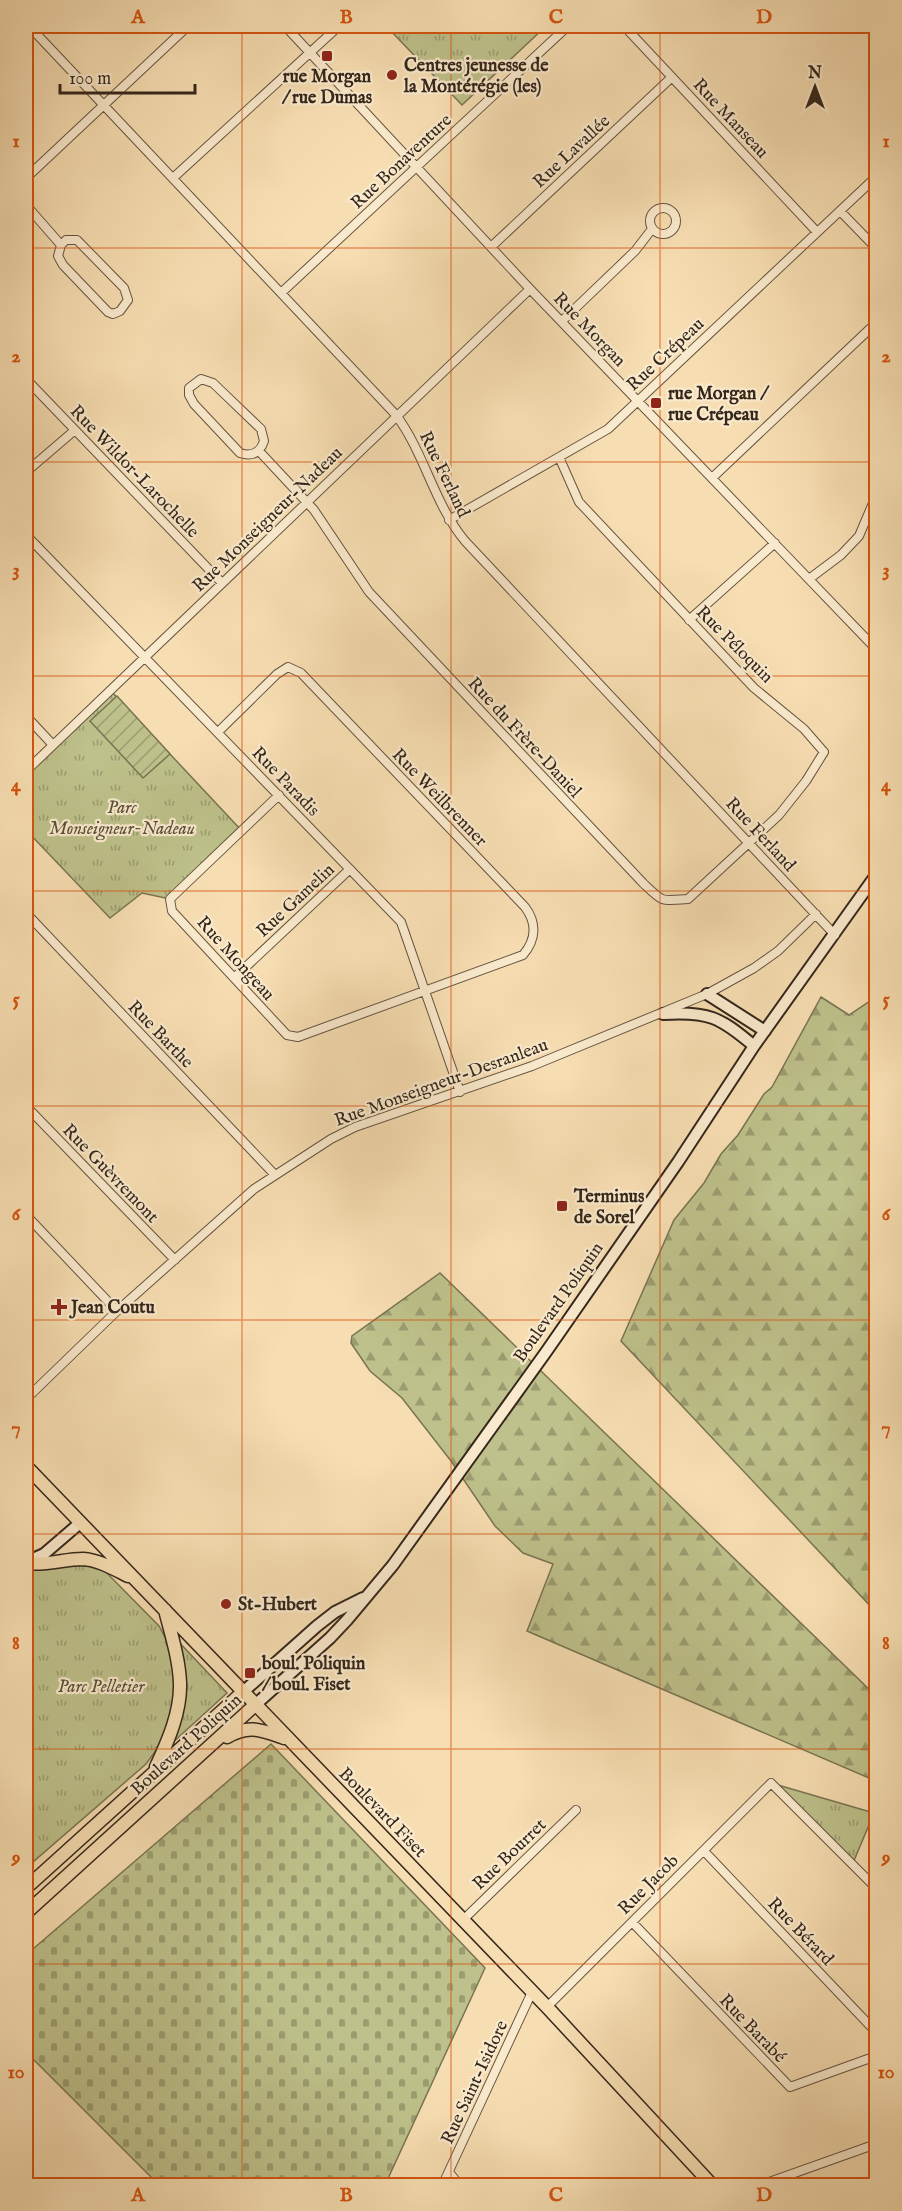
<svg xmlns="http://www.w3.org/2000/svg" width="902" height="2211" font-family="'IM FELL English',serif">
<defs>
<pattern id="forest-firs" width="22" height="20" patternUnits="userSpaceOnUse" patternTransform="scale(1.5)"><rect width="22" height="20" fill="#bec18b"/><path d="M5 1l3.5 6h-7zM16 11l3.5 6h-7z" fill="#9b9d71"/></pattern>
<pattern id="cemetery-stones" width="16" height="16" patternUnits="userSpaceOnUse" patternTransform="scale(1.5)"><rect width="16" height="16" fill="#bec18b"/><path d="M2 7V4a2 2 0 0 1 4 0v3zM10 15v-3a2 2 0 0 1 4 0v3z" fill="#9b9d71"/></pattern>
<pattern id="park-tufts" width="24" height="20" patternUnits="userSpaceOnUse" patternTransform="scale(1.5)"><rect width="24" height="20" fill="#bec18b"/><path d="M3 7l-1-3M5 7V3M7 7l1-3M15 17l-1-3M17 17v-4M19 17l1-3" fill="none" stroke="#9b9d71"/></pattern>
<pattern id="garden-furrows" width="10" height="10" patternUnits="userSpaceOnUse" patternTransform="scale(1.5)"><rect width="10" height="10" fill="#bec18b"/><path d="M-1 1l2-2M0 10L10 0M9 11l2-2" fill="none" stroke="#9b9d71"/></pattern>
</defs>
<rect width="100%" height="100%" fill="#f7deb2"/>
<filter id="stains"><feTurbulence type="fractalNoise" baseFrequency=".00333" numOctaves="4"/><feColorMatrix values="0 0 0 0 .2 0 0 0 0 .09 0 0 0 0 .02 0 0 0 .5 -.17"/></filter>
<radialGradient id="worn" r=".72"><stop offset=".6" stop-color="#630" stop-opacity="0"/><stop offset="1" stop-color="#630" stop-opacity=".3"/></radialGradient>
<path fill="url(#forest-firs)" stroke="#797453" stroke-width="1.5" d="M821 997 849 1015 876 997V1612L621 1341 674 1220 704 1183 721 1154 738 1135 764 1094 772 1087Z
M440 1273 876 1696V1781L527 1631 553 1564 523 1553 495 1526 451 1461 402 1398 370 1371 351 1343 352 1336Z"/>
<path fill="url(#cemetery-stones)" stroke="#797453" stroke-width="1.5" d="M271 1744 485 1968 385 2185H159L26 2052V1955Z"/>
<path fill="url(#park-tufts)" stroke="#797453" stroke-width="1.5" d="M386 26H546L462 105Z
M110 690 242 831 170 899 142 893 110 918 26 830V771Z
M99 1565 159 1626 174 1654 178 1686 163 1741 146 1764 26 1868V1568Z
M175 1638 227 1693 171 1744 184 1692Z
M771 1783 874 1813 853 1863Z"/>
<path fill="url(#garden-furrows)" stroke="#797453" stroke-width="1.5" d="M117 696 170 754 143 778 90 721Z"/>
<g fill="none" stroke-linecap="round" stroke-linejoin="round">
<g stroke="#655441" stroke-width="10">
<path id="street" d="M29 26 396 415C425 454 434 504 465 541L835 935
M285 26 530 289 876 649
M624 26 817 232
M26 178 188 26
M173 178 339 26
M26 205 61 245
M650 221a13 13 0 1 1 26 0a13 13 0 1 1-26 0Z
M840 211 876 248
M66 240H77L124 288 128 300 120 311 113 314 108 312 63 265 58 256 61 245Z
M491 247 672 77
M281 293 568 26
M562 321 635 251 652 229
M26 379 222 583
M201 379 213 383 261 429 264 441C260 453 252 457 240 453L194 404 189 395V388Z
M259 451 314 510 369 592 643 883C664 903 660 901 688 899L779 815 806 781 824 752 804 729 754 688 579 502 559 457
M26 472 75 430
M712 478 876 323
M449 520 608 429 876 177
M26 531 30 539 401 922 460 1092
M809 579 841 555 859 536 876 496
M689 620 775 543
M26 716 53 745
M218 732 277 674 288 667 301 673 525 907C537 923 536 940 523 955L298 1037 287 1035 172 911 170 899 279 795
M26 771 530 289
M26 913 275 1175
M234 978 350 869
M26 1106 175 1260
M26 1215 117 1311
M26 1399 117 1311 254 1189 331 1139 355 1127 532 1066 707 994 754 968 778 951 816 914
M704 1851 876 2032
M463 1920 576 1810
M632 1922 790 2087 876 2056
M547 2007 771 1783 876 1888
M449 2172 460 2186
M442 2186 532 1992
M758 2186 876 2144"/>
</g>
<g stroke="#34261b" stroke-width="14">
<path id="secondary" d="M707 994 765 1031
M663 1014C708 1011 720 1017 754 1046
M26 1562 44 1554 80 1523
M243 1692 317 1626 335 1612 363 1598
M255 1705 330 1638 347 1620 393 1565 546 1352 678 1162 754 1046 876 875"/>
</g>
<g stroke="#34261b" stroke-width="15">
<path id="primary" d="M26 1466 547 2007 713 2186
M26 1563C45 1566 64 1559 83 1559 99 1560 114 1569 128 1576
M227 1737C249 1724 261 1730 284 1738
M156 1767C168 1741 181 1712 180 1683 179 1658 171 1634 165 1610
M26 1888 243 1692
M26 1913 255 1705"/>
</g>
<use href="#street" stroke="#faeacd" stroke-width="8"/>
<use href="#secondary" stroke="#faeacd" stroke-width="10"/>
<use href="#primary" stroke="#f7deb2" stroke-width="12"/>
</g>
<path fill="none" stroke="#d6540e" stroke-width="1.5" stroke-opacity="0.55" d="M242 26V2186M451 26V2186M660 26V2186M26 248H876M26 462H876M26 676H876M26 891H876M26 1106H876M26 1320H876M26 1534H876M26 1749H876M26 1964H876"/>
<g fill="#8f2418" stroke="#faeacd" stroke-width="2">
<rect x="321" y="50" width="12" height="12" rx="3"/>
<circle cx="392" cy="75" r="6"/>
<rect x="650" y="397" width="12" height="12" rx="3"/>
<rect x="556" y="1200" width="12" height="12" rx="3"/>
<path d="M56 1298h6v6h6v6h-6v6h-6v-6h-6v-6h6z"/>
<circle cx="226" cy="1604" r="6"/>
<rect x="244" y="1667" width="12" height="12" rx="3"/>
</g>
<g text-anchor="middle" stroke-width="4.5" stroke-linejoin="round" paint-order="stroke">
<g font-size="18" font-weight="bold" fill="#34261b" stroke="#faeacd" text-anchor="start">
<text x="404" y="71">Centres jeunesse de<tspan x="404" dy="21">la Montérégie (les)</tspan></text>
<text x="327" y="82" text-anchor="middle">rue Morgan<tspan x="327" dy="21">/ rue Dumas</tspan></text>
<text x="668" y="399">rue Morgan /<tspan x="668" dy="21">rue Crépeau</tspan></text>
<text x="574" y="1202">Terminus<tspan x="574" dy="21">de Sorel</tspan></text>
<text x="71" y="1313">Jean Coutu</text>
<text x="238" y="1610">St-Hubert</text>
<text x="262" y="1669">boul. Poliquin<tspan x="262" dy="21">/ boul. Fiset</tspan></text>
</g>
<g font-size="18" fill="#34261b" stroke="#faeacd">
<text transform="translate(731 118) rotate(47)" y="6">Rue Manseau</text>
<text transform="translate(571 151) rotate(-43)" y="6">Rue Lavallée</text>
<text transform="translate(401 161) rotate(-43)" y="6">Rue Bonaventure</text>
<text transform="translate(590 329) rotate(46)" y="6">Rue Morgan</text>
<text transform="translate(665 354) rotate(-43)" y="6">Rue Crépeau</text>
<text transform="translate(135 471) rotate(46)" y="6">Rue Wildor-Larochelle</text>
<text transform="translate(445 474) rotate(64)" y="6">Rue Ferland</text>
<text transform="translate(267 519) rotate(-44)" y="6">Rue Monseigneur-Nadeau</text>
<text transform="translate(735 644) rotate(45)" y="6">Rue Péloquin</text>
<text transform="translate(525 737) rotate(47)" y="6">Rue du Frère-Daniel</text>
<text transform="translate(286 781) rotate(46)" y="6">Rue Paradis</text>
<text transform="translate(440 797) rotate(46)" y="6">Rue Weilbrenner</text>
<text transform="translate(761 834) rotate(47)" y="6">Rue Ferland</text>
<text transform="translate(295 900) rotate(-43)" y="6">Rue Gamelin</text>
<text transform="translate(236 958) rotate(48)" y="6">Rue Mongeau</text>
<text transform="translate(161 1034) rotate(46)" y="6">Rue Barthe</text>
<text transform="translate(441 1082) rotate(-20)" y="6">Rue Monseigneur-Desranleau</text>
<text transform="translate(111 1173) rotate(46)" y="6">Rue Guèvremont</text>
<text transform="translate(558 1302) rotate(-55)" y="6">Boulevard Poliquin</text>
<text transform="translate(186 1744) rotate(-42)" y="6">Boulevard Poliquin</text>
<text transform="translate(383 1812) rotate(46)" y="6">Boulevard Fiset</text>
<text transform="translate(509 1854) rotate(-44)" y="6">Rue Bourret</text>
<text transform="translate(648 1884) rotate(-45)" y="6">Rue Jacob</text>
<text transform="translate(801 1931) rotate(46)" y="6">Rue Bérard</text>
<text transform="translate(753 2028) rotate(46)" y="6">Rue Barabé</text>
<text transform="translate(474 2082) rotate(-65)" y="6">Rue Saint-Isidore</text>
</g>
<g font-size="18" font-style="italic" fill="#564d37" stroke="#faeacd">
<text x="122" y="813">Parc<tspan x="122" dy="21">Monseigneur-Nadeau</tspan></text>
<text x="101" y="1692">Parc Pelletier</text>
</g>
</g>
<rect width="902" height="2211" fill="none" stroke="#f7deb2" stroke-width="66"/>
<g transform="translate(815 87)" stroke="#faeacd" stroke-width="4.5" paint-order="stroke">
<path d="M0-4.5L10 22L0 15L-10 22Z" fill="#34261b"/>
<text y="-9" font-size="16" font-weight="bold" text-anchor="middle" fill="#34261b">N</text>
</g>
<path d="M60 84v9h135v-9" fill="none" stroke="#34261b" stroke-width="3"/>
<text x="69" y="84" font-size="18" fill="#34261b" stroke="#faeacd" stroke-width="4.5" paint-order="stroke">100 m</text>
<rect x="33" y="33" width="836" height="2145" fill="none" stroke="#d6540e" stroke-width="2"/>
<g font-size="20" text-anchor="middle" font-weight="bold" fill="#d6540e">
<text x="138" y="23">A</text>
<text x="346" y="23">B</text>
<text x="556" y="23">C</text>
<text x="764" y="23">D</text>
<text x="16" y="147">1</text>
<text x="886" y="147">1</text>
<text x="16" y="362">2</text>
<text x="886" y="362">2</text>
<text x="16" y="576">3</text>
<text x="886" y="576">3</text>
<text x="16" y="791">4</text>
<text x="886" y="791">4</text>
<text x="16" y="1005">5</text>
<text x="886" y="1005">5</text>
<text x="16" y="1220">6</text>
<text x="886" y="1220">6</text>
<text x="16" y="1434">7</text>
<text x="886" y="1434">7</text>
<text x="16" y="1649">8</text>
<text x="886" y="1649">8</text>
<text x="16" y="1863">9</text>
<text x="886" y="1863">9</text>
<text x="16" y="2078">10</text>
<text x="886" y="2078">10</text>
<text x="138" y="2201">A</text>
<text x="346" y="2201">B</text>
<text x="556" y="2201">C</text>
<text x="764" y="2201">D</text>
</g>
<rect width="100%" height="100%" filter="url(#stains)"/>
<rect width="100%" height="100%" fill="url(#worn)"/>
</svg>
